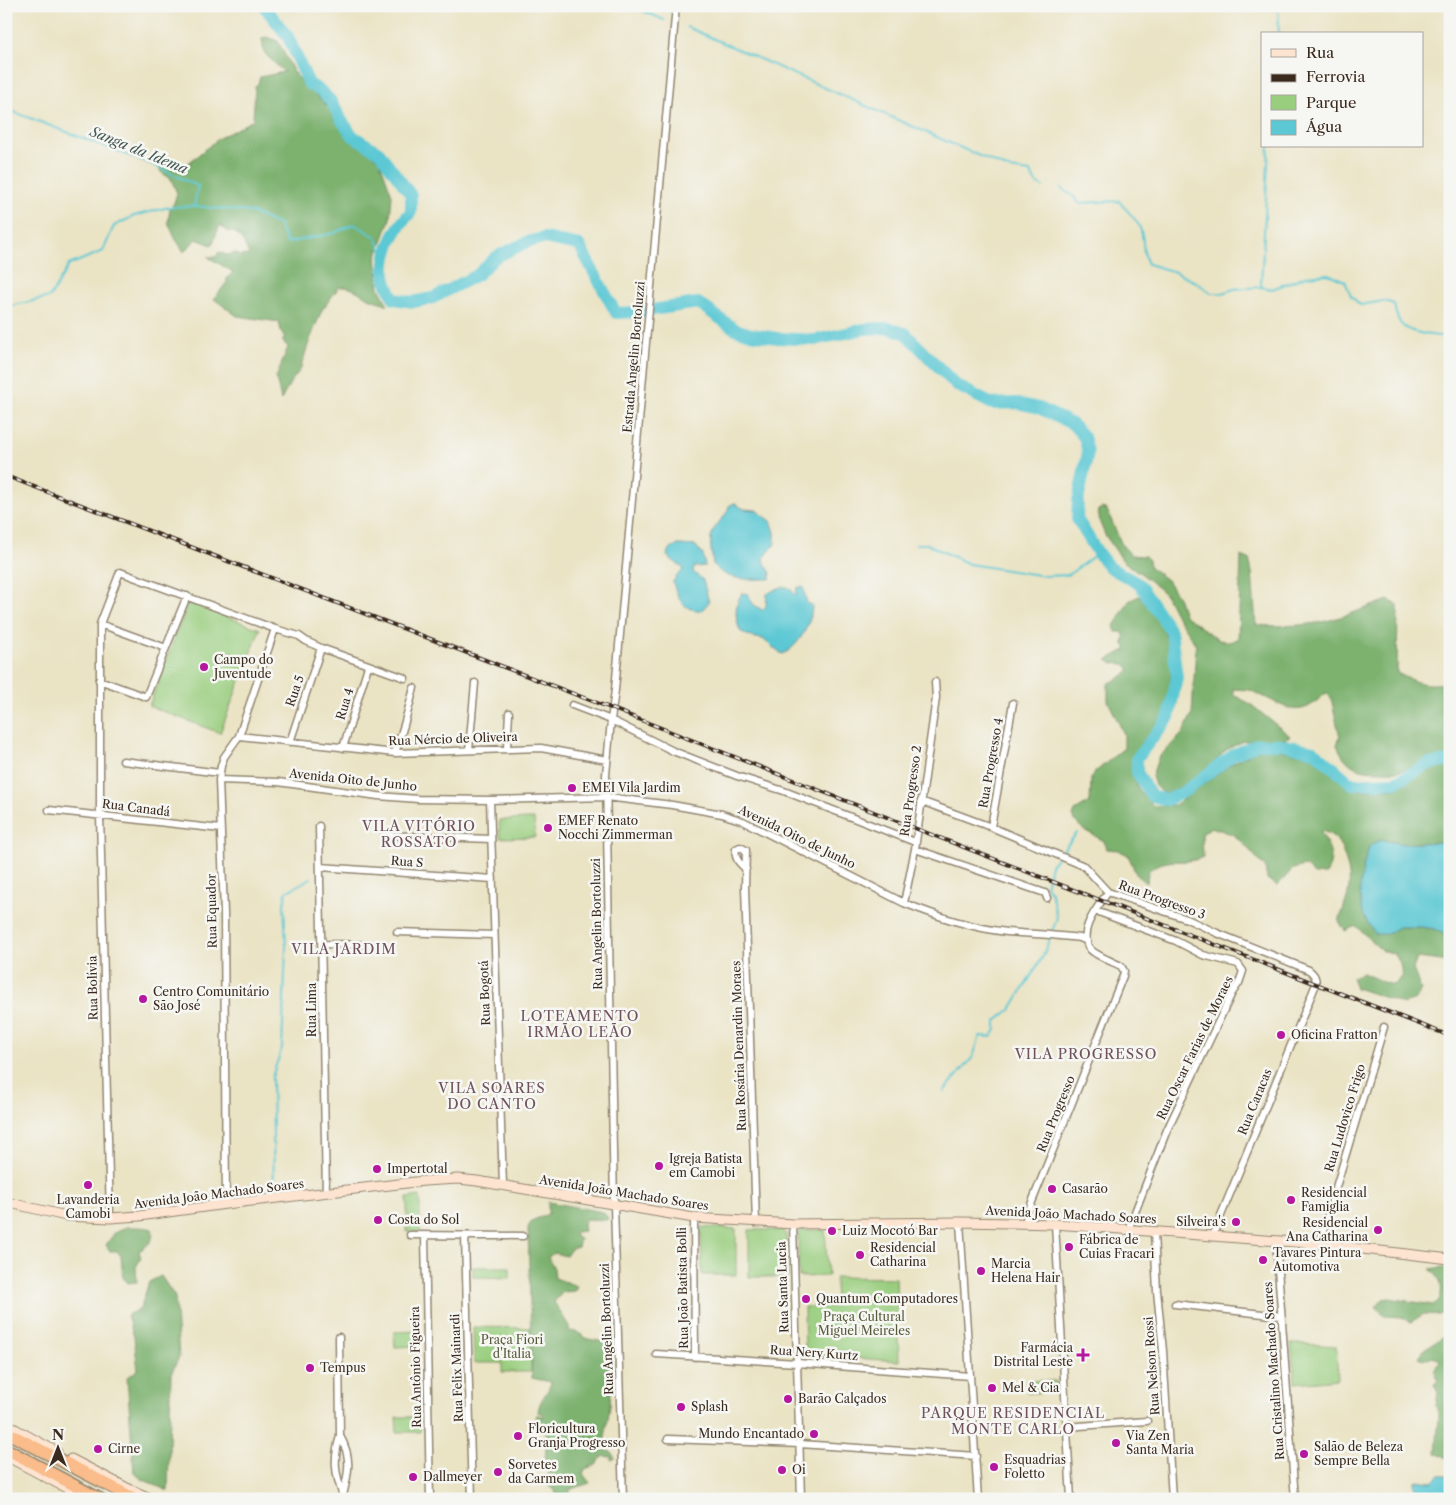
<svg xmlns="http://www.w3.org/2000/svg" width="1456" height="1505" font-family="'Libre Caslon Text',serif">
<rect width="100%" height="100%" fill="#f6f6f2"/>
<filter id="ink" filterUnits="userSpaceOnUse"><feTurbulence type="fractalNoise" baseFrequency=".02" numOctaves="2"/><feDisplacementMap in="SourceGraphic" scale="10" xChannelSelector="R" yChannelSelector="G"/><feConvolveMatrix kernelMatrix="1 2 1 2 8 2 1 2 1" color-interpolation-filters="sRGB"/></filter>
<filter id="wash" filterUnits="userSpaceOnUse"><feTurbulence type="fractalNoise" baseFrequency=".0096" numOctaves="4" result="noise"/><feDisplacementMap in="SourceGraphic" scale="20" xChannelSelector="R" yChannelSelector="G"/><feGaussianBlur stdDeviation="1.12" result="paint"/><feColorMatrix in="noise" values="0 0 0 0 0 0 0 0 0 0 0 0 0 0 0 0 0 1.4 0 .05"/><feComposite in="paint" operator="in"/></filter>
<g filter="url(#wash)">
<rect width="100%" height="100%" fill="#eae3c4"/>
<path fill="#9ace7f" stroke="#6a7c4e" d="M188 602 260 629 220 733 149 706Z
M534 819 535 837 500 838 499 820Z
M420 1196V1232H407V1198Z
M701 1227 736 1229V1275H702Z
M749 1230H781L786 1234 788 1277H749Z
M801 1230H825L828 1276 799 1277 798 1236Z
M473 1267H510V1278L473 1277Z
M835 1277 896 1278 899 1361 805 1355 804 1307 836 1306Z
M473 1327 531 1328V1372H502V1363H474Z
M419 1331 420 1346 395 1347 394 1332Z
M1291 1343 1336 1346 1338 1379 1295 1383Z
M1027 1381H1056V1392L1028 1393Z
M396 1417H420V1432H397Z"/>
<path fill="#7bb16e" stroke="#5b6e46" d="M267 37 278 41 294 73 334 113 352 140 361 143 380 162 392 195 390 219 376 258 379 288 388 305C382 302 375 301 369 298 359 293 352 286 339 287L322 310 309 342 300 370 290 383 281 400 276 378 288 347 282 341 285 338 281 331 279 322 237 316 214 299 227 282V278L233 272 208 257H216L219 252 227 255 236 253 240 256 248 255 249 254C244 244 240 231 227 231L220 225 212 245 196 239 184 252 175 238 168 222 170 209 174 203 177 193 171 179 161 172 159 168 162 165 165 164 164 162 174 165H186L219 138 253 120 255 86 258 84 260 77 284 72 264 53 262 38Z
M1102 508 1107 510 1122 545 1131 555 1145 556 1149 560 1150 567 1167 580 1178 597 1184 615 1219 640 1229 642 1238 639 1241 556 1249 559 1252 572 1256 625C1279 627 1314 626 1337 618 1354 613 1371 606 1388 600L1398 605 1397 673C1417 683 1423 686 1447 683L1450 678V758C1430 756 1423 764 1406 769 1398 772 1390 771 1383 771 1358 771 1347 768 1337 745L1340 737 1331 698 1326 693C1313 704 1306 713 1287 708L1250 690 1233 689V695L1249 703 1290 736 1279 741H1243L1226 750 1201 776 1169 793 1163 794 1155 786 1152 776 1158 758 1183 733 1192 714 1196 645 1174 612 1165 594 1143 575 1123 561 1105 535 1100 523 1098 510Z
M1139 596C1146 605 1156 614 1161 623 1172 646 1175 694 1165 718 1161 729 1151 736 1143 745 1134 757 1131 774 1138 788 1142 795 1149 800 1153 806L1175 805 1231 764 1257 750 1275 749 1312 756 1330 769 1349 787 1360 790 1397 788 1431 768 1450 765V844L1437 842 1403 844 1381 840 1370 845 1363 867 1387 934 1398 927H1421L1434 929 1450 937V962L1417 958 1413 969 1421 990 1416 1000 1404 1004 1356 988 1352 977 1363 973 1385 983 1395 985 1402 975 1400 963 1394 953 1382 951 1356 926 1345 931 1339 921C1350 891 1354 880 1342 850 1338 839 1332 833 1320 831 1329 848 1336 856 1326 874L1314 875 1305 866 1293 869 1277 886 1267 879 1265 867 1241 841 1232 834 1211 827 1202 834 1203 857C1181 867 1170 854 1148 871L1147 883 1137 876 1128 855 1118 850 1107 849 1104 841C1094 835 1077 829 1073 816L1075 811 1090 802 1091 778 1094 773 1124 748V734L1108 701V684L1126 674 1130 670 1125 664 1112 663 1107 660 1127 649 1123 643 1125 637 1122 632H1116L1114 626 1129 601Z
M548 1202 603 1212 608 1218 607 1220 586 1219 583 1226 584 1231 575 1232 574 1235 580 1239 578 1247 571 1249 566 1256 554 1253 548 1257 554 1268 555 1278 577 1286 575 1291 563 1292 554 1302 569 1326V1331L577 1332 588 1339 607 1342 613 1362 610 1406 603 1450 611 1452 615 1458 611 1460V1457L603 1456 596 1465 585 1469 583 1474 590 1483 569 1490 575 1499H556V1492L545 1483 549 1474 545 1460 547 1434 538 1426 536 1416 538 1414 544 1417 543 1413 538 1412C539 1399 549 1393 551 1382L532 1378 528 1228 531 1221 548 1214Z
M127 1227C133 1227 148 1227 152 1229 155 1241 148 1245 139 1251L141 1258 136 1267 137 1282 128 1283 123 1278 121 1256 117 1251H110L106 1245 116 1231Z
M1450 1266V1310L1439 1315 1424 1314 1411 1322 1402 1317 1384 1316 1376 1306 1383 1299 1389 1298 1433 1305 1440 1300C1443 1284 1442 1280 1430 1269Z
M161 1276 175 1297 179 1357 171 1374 168 1491 142 1479 134 1473 127 1377 138 1370 134 1337 127 1315 140 1309 149 1282Z
M1446 1335H1450L1449 1460 1436 1453 1439 1416 1436 1406 1438 1392 1434 1383 1438 1380 1435 1371 1440 1360 1433 1356 1424 1359 1419 1357 1424 1349Z"/>
<path fill="#5cc8d4" stroke="#4c7979" d="M734 503 744 509 756 510 771 521 775 532V544L764 558 765 563 771 573 770 579C749 579 726 582 713 564 712 555 709 543 712 534 715 523 727 517 729 506Z
M678 545 696 546 703 555 705 566 694 567 693 572 703 580 709 602 702 610C683 612 677 597 673 582L676 577 684 569 667 556 668 551Z
M803 586 807 603 812 605C812 623 799 646 783 654L777 651 763 639 751 637 740 631C735 617 734 606 742 593L748 594 753 604 762 610 766 606 767 594C774 590 780 586 788 587L796 595 797 588Z
M1381 840 1403 844 1437 842 1450 844V937L1434 929 1421 927H1398L1387 934H1375C1371 927 1365 920 1363 913 1356 892 1363 865 1370 845Z
M1439 1475H1450V1491C1439 1495 1416 1497 1414 1482L1416 1480 1432 1482Z"/>
<g fill="none" stroke-linecap="round" stroke-linejoin="round">
<path stroke="#5cc8d4" stroke-width="2" d="M632 6 664 20
M1278 6 1279 34
M687 27 1009 169 1030 172 1036 183 1043 187
M6 109 151 164 198 186 194 206
M1061 188 1073 196 1079 203 1119 201C1125 209 1135 217 1139 226 1146 239 1140 249 1148 264L1175 272 1196 282 1211 293H1222L1234 289 1261 287 1272 289 1306 276 1328 274 1345 281 1351 296 1360 305 1384 301 1394 304C1395 311 1397 321 1403 326 1410 333 1441 338 1450 335
M1261 286 1269 146
M6 307 50 297 69 265 103 251 114 226 134 216 169 207 194 206 251 212 279 225 287 243 334 233 354 224 376 237 386 262
M916 544H927L969 564 1045 576 1068 575 1098 553
M1060 854 1077 833
M944 1091 973 1057 980 1036 991 1037 996 1030V1021L1011 1009 1043 956 1057 918 1051 892 1046 886 1051 865 1057 858
M274 1189 272 1077 282 1048 286 947 284 904 286 892 311 878"/>
<path stroke="#5cc8d4" stroke-width="12" d="M264 6 288 37 309 84 321 91 331 101 342 121 353 136 379 152 411 195V212C393 231 379 258 387 285 389 289 392 294 394 299L413 302 433 298 477 275 496 257 527 242 544 238 579 245 616 313 639 312 698 303 735 329 751 334 777 338 815 340 864 329 888 328 905 333 956 385 992 404 1016 403 1039 408 1072 424 1084 437 1088 452 1078 501 1077 519 1098 553 1109 567 1139 584 1171 631 1177 677 1169 717 1137 758V772L1151 796 1167 800 1185 791 1233 755 1257 744H1281L1314 751 1352 784 1396 782 1428 764 1450 761"/>
</g>
</g>
<g filter="url(#ink)">
<g fill="none" stroke-linecap="round" stroke-linejoin="round">
<g stroke="#928671" stroke-width="9">
<path id="minor" d="M100 624 166 648
M99 680 146 697 187 596
M572 705 611 720 673 751 737 776 784 791 915 842
M239 736 395 753 541 748 607 760
M290 742 321 648
M343 748 368 666
M507 748 509 713
M469 750 475 683
M395 753 404 725 414 688
M123 761 220 773
M219 780 278 782 378 796 418 799 490 800 606 797 672 805 722 814 743 821 904 903C937 916 971 928 1007 932 1031 934 1056 935 1080 938L1087 941
M490 800 503 1185
M921 801 991 827 1084 866 1108 892 1187 919 1217 933 1309 970C1314 974 1316 977 1316 984L1213 1235
M49 810 221 829
M319 826 326 1193
M991 827 1013 703
M384 835 491 839
M915 849 1045 893 1047 898
M320 867 493 879
M746 869C739 863 734 858 736 849L740 847 746 850 745 887 756 1223
M904 903 915 849 936 698 935 682
M1096 911 1176 941 1203 955 1238 964 1243 971 1239 983 1232 993 1167 1130 1128 1230
M397 932 494 935
M323 944 377 945
M226 1204 224 913 219 780 221 766 224 757 239 736 275 629
M110 1218 100 815V624L120 572 275 629 299 636 306 641 321 648 405 678
M694 1218 695 1357
M960 1222 978 1499
M1025 1223 1028 1212 1123 976 1124 971 1121 966C1113 962 1095 955 1090 949 1076 931 1099 906 1108 892
M793 1224 801 1499
M1055 1224 1071 1499
M1154 1232 1157 1291 1163 1351 1172 1499
M410 1235 523 1236
M425 1236 430 1499
M465 1236 472 1499
M1276 1241 1295 1499
M1319 1244 1384 1027
M1175 1304 1281 1316
M339 1337 340 1436C333 1459 335 1474 343 1496
M656 1354 797 1363 970 1376
M1066 1427 1147 1421
M340 1436C352 1457 349 1472 343 1495
M668 1439 800 1444 976 1456
M623 1499 614 1205 606 775 611 720 615 690 676 6"/>
</g>
<g stroke="#928671" stroke-width="11">
<path id="secondary" d="M6 1202 66 1216 110 1218 139 1216 226 1204 424 1181 458 1179 477 1181 694 1218 793 1224 960 1222 1055 1224 1319 1244 1450 1259
M6 1424 57 1452
M6 1456 87 1499
M71 1459 125 1487 152 1499"/>
</g>
<g stroke="#928671" stroke-width="14">
<path id="trunk" d="M6 1432 135 1499
M6 1449 100 1499"/>
</g>
<use href="#minor" stroke="#fff" stroke-width="6"/>
<use href="#secondary" stroke="#fde4d0" stroke-width="9"/>
<use href="#trunk" stroke="#f9bc8a" stroke-width="11"/>
<g stroke="#3b2a1e" stroke-width="4">
<path id="rail" d="M6 476 613 709 917 829 1450 1036"/>
</g>
<use href="#rail" stroke="#f6f6f2" stroke-width="2" stroke-dasharray="5.5" stroke-linecap="butt"/>
</g>
</g>
<g fill="#b5179e" stroke="#f6f6f2" stroke-width="2">
<circle cx="204" cy="667" r="5"/>
<circle cx="572" cy="788" r="5"/>
<circle cx="548" cy="828" r="5"/>
<circle cx="143" cy="999" r="5"/>
<circle cx="1281" cy="1035" r="5"/>
<circle cx="659" cy="1166" r="5"/>
<circle cx="377" cy="1169" r="5"/>
<circle cx="88" cy="1185" r="5"/>
<circle cx="1052" cy="1189" r="5"/>
<circle cx="1291" cy="1200" r="5"/>
<circle cx="378" cy="1220" r="5"/>
<circle cx="1236" cy="1222" r="5"/>
<circle cx="1378" cy="1230" r="5"/>
<circle cx="832" cy="1231" r="5"/>
<circle cx="1069" cy="1247" r="5"/>
<circle cx="860" cy="1255" r="5"/>
<circle cx="1263" cy="1260" r="5"/>
<circle cx="981" cy="1271" r="5"/>
<circle cx="806" cy="1299" r="5"/>
<path d="M1080.5 1347.5h5v5h5v5h-5v5h-5v-5h-5v-5h5z"/>
<circle cx="310" cy="1368" r="5"/>
<circle cx="992" cy="1388" r="5"/>
<circle cx="788" cy="1399" r="5"/>
<circle cx="681" cy="1407" r="5"/>
<circle cx="814" cy="1434" r="5"/>
<circle cx="518" cy="1436" r="5"/>
<circle cx="1116" cy="1443" r="5"/>
<circle cx="98" cy="1449" r="5"/>
<circle cx="1304" cy="1454" r="5"/>
<circle cx="994" cy="1467" r="5"/>
<circle cx="782" cy="1470" r="5"/>
<circle cx="498" cy="1472" r="5"/>
<circle cx="413" cy="1477" r="5"/>
</g>
<g text-anchor="middle" stroke-width="5" stroke-linejoin="round" paint-order="stroke">
<g font-size="12" fill="#3b2a1e" stroke="#f6f6f2">
<text transform="translate(634 357) rotate(-85)" y="4">Estrada Angelin Bortoluzzi</text>
<text transform="translate(295 691) rotate(-71)" y="4">Rua 5</text>
<text transform="translate(345 704) rotate(-73)" y="4">Rua 4</text>
<text transform="translate(453 739) rotate(-2)" y="4">Rua Nércio de Oliveira</text>
<text transform="translate(991 763) rotate(-80)" y="4">Rua Progresso 4</text>
<text transform="translate(353 780) rotate(6)" y="4">Avenida Oito de Junho</text>
<text transform="translate(911 791) rotate(-82)" y="4">Rua Progresso 2</text>
<text transform="translate(136 808) rotate(7)" y="4">Rua Canadá</text>
<text transform="translate(797 837) rotate(26)" y="4">Avenida Oito de Junho</text>
<text transform="translate(407 862) rotate(4)" y="4">Rua S</text>
<text transform="translate(1162 900) rotate(20)" y="4">Rua Progresso 3</text>
<text transform="translate(212 911) rotate(-91)" y="4">Rua Equador</text>
<text transform="translate(597 924) rotate(-91)" y="4">Rua Angelin Bortoluzzi</text>
<text transform="translate(93 988) rotate(-91)" y="4">Rua Bolívia</text>
<text transform="translate(485 993) rotate(-92)" y="4">Rua Bogotá</text>
<text transform="translate(312 1010) rotate(-90)" y="4">Rua Lima</text>
<text transform="translate(739 1046) rotate(-92)" y="4">Rua Rosária Denardin Moraes</text>
<text transform="translate(1195 1048) rotate(-64)" y="4">Rua Oscar Farias de Moraes</text>
<text transform="translate(1255 1102) rotate(-68)" y="4">Rua Caracas</text>
<text transform="translate(1056 1114) rotate(-68)" y="4">Rua Progresso</text>
<text transform="translate(1345 1118) rotate(-73)" y="4">Rua Ludovico Frigo</text>
<text transform="translate(624 1193) rotate(9)" y="4">Avenida João Machado Soares</text>
<text transform="translate(219 1194) rotate(-7)" y="4">Avenida João Machado Soares</text>
<text transform="translate(1071 1215) rotate(3)" y="4">Avenida João Machado Soares</text>
<text transform="translate(783 1287) rotate(-92)" y="4">Rua Santa Lucia</text>
<text transform="translate(683 1288) rotate(-91)" y="4">Rua João Batista Bolli</text>
<text transform="translate(607 1329) rotate(-92)" y="4">Rua Angelin Bortoluzzi</text>
<text transform="translate(814 1353) rotate(4)" y="4">Rua Nery Kurtz</text>
<text transform="translate(1152 1366) rotate(-94)" y="4">Rua Nelson Rossi</text>
<text transform="translate(416 1367) rotate(-91)" y="4">Rua Antônio Figueira</text>
<text transform="translate(457 1368) rotate(-92)" y="4">Rua Felix Mainardi</text>
<text transform="translate(1274 1371) rotate(-94)" y="4">Rua Cristalino Machado Soares</text>
</g>
<g font-size="12" fill="#3b2a1e" stroke="#f6f6f2" text-anchor="start">
<text x="214" y="664">Campo do<tspan x="214" dy="14">Juventude</tspan></text>
<text x="582" y="792">EMEI Vila Jardim</text>
<text x="558" y="825">EMEF Renato<tspan x="558" dy="14">Nocchi Zimmerman</tspan></text>
<text x="153" y="996">Centro Comunitário<tspan x="153" dy="14">São José</tspan></text>
<text x="1291" y="1039">Oficina Fratton</text>
<text x="669" y="1163">Igreja Batista<tspan x="669" dy="14">em Camobi</tspan></text>
<text x="387" y="1173">Impertotal</text>
<text x="1062" y="1193">Casarão</text>
<text x="1301" y="1197">Residencial<tspan x="1301" dy="14">Famiglia</tspan></text>
<text x="88" y="1204" text-anchor="middle">Lavanderia<tspan x="88" dy="14">Camobi</tspan></text>
<text x="388" y="1224">Costa do Sol</text>
<text x="1226" y="1226" text-anchor="end">Silveira's</text>
<text x="1368" y="1227" text-anchor="end">Residencial<tspan x="1368" dy="14">Ana Catharina</tspan></text>
<text x="842" y="1235">Luiz Mocotó Bar</text>
<text x="1079" y="1244">Fábrica de<tspan x="1079" dy="14">Cuias Fracari</tspan></text>
<text x="870" y="1252">Residencial<tspan x="870" dy="14">Catharina</tspan></text>
<text x="1273" y="1257">Tavares Pintura<tspan x="1273" dy="14">Automotiva</tspan></text>
<text x="991" y="1268">Marcia<tspan x="991" dy="14">Helena Hair</tspan></text>
<text x="816" y="1303">Quantum Computadores</text>
<text x="1073" y="1352" text-anchor="end">Farmácia<tspan x="1073" dy="14">Distrital Leste</tspan></text>
<text x="320" y="1372">Tempus</text>
<text x="1002" y="1392">Mel &amp; Cia</text>
<text x="798" y="1403">Barão Calçados</text>
<text x="691" y="1411">Splash</text>
<text x="528" y="1433">Floricultura<tspan x="528" dy="14">Granja Progresso</tspan></text>
<text x="804" y="1438" text-anchor="end">Mundo Encantado</text>
<text x="1126" y="1440">Via Zen<tspan x="1126" dy="14">Santa Maria</tspan></text>
<text x="1314" y="1451">Salão de Beleza<tspan x="1314" dy="14">Sempre Bella</tspan></text>
<text x="108" y="1453">Cirne</text>
<text x="1004" y="1464">Esquadrias<tspan x="1004" dy="14">Foletto</tspan></text>
<text x="508" y="1469">Sorvetes<tspan x="508" dy="14">da Carmem</tspan></text>
<text x="792" y="1474">Oi</text>
<text x="423" y="1481">Dallmeyer</text>
</g>
<g font-size="12" fill="#585b3b" stroke="#f6f6f2">
<text x="864" y="1321">Praça Cultural<tspan x="864" dy="14">Miguel Meireles</tspan></text>
<text x="512" y="1344">Praça Fiori<tspan x="512" dy="14">d'Italia</tspan></text>
</g>
<g font-size="14" font-style="italic" fill="#455955" stroke="#f6f6f2">
<text transform="translate(139 150) rotate(22)" y="5">Sanga da Idema</text>
</g>
<g font-size="14" letter-spacing="1" fill="#70535d" stroke="#f6f6f2">
<text x="419" y="831">VILA VITÓRIO<tspan x="419" dy="16">ROSSATO</tspan></text>
<text x="344" y="954">VILA JARDIM</text>
<text x="580" y="1021">LOTEAMENTO<tspan x="580" dy="16">IRMÃO LEÃO</tspan></text>
<text x="1086" y="1059">VILA PROGRESSO</text>
<text x="492" y="1093">VILA SOARES<tspan x="492" dy="16">DO CANTO</tspan></text>
<text x="1013" y="1418">PARQUE RESIDENCIAL<tspan x="1013" dy="16">MONTE CARLO</tspan></text>
</g>
</g>
<rect width="1456" height="1505" fill="none" stroke="#f6f6f2" stroke-width="25"/>
<rect x="1261" y="32" width="162" height="115" fill="#f6f6f2" stroke="#aba49d"/>
<rect x="1271" y="49" width="25" height="8" fill="#fde4d0" stroke="#aba49d"/>
<text x="1306" y="58" font-size="15" fill="#3b2a1e">Rua</text>
<rect x="1271" y="74" width="25" height="8" fill="#3b2a1e" stroke="#aba49d"/>
<text x="1306" y="82" font-size="15" fill="#3b2a1e">Ferrovia</text>
<rect x="1271" y="95" width="25" height="15" fill="#9ace7f" stroke="#aba49d"/>
<text x="1306" y="108" font-size="15" fill="#3b2a1e">Parque</text>
<rect x="1271" y="120" width="25" height="15" fill="#5cc8d4" stroke="#aba49d"/>
<text x="1306" y="132" font-size="15" fill="#3b2a1e">Água</text>
<g transform="translate(58 1448)" stroke="#f6f6f2" stroke-width="4" paint-order="stroke">
<path d="M0-4L9 19L0 12L-9 19Z" fill="#3b2a1e"/>
<text y="-8" font-size="14" font-weight="bold" text-anchor="middle" fill="#3b2a1e">N</text>
</g>
</svg>
